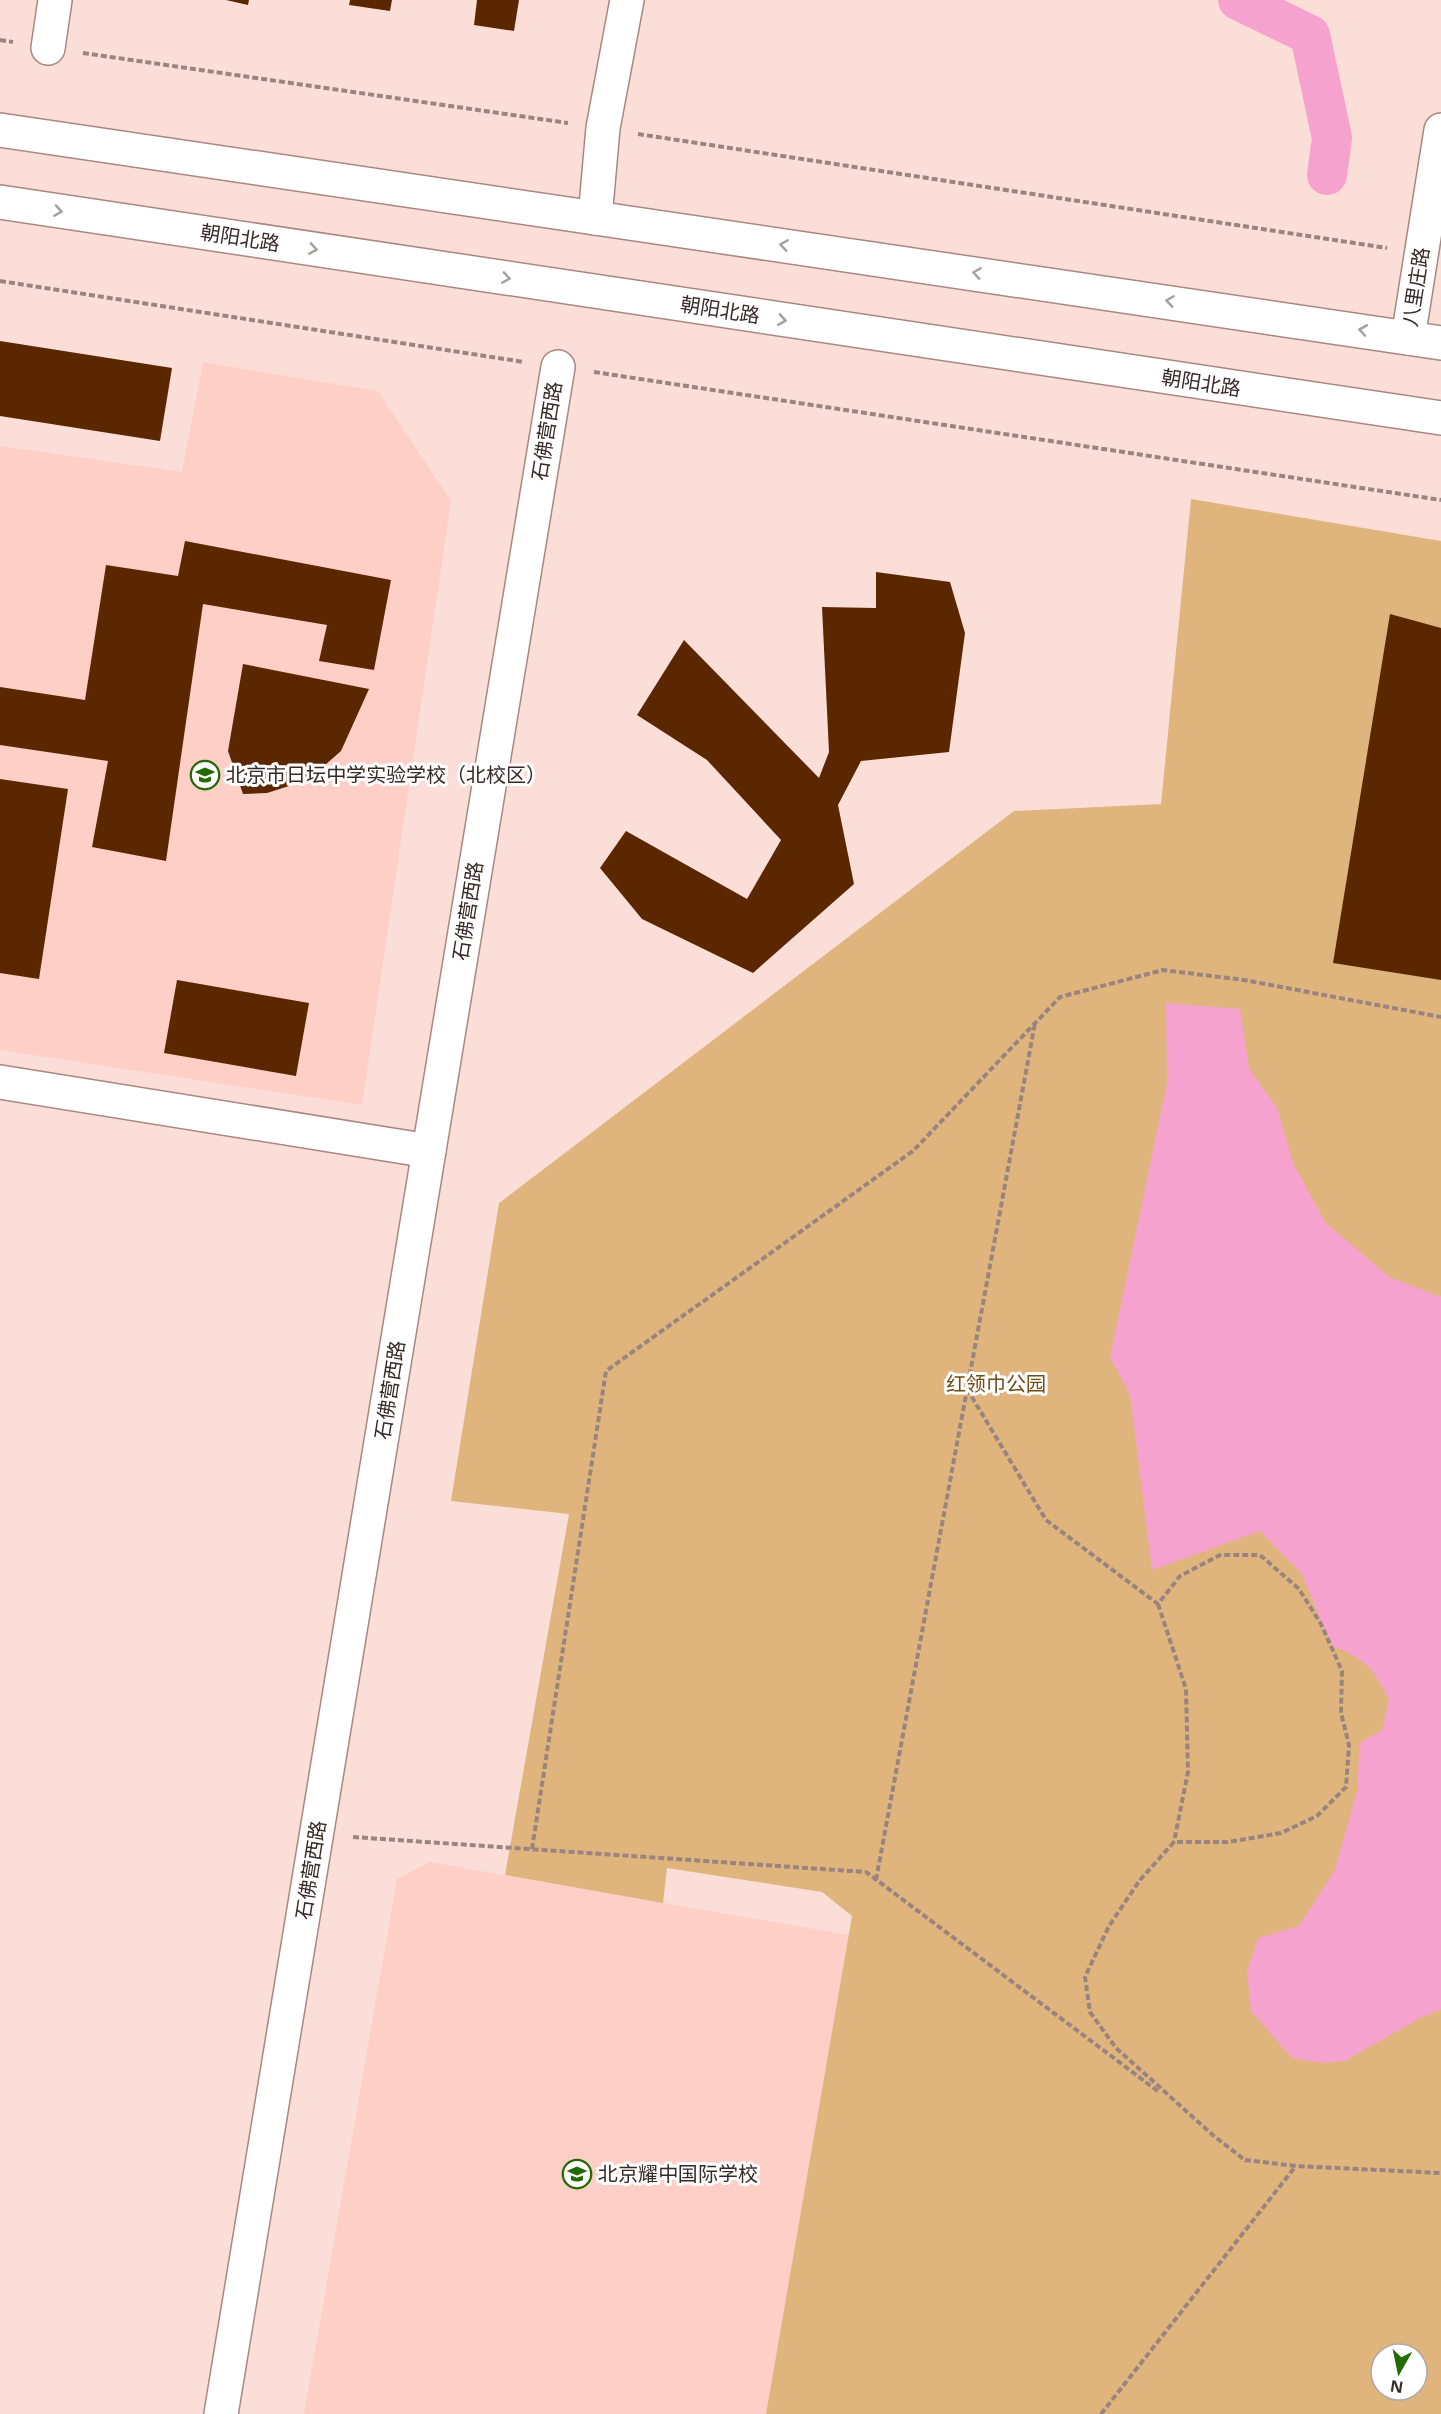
<svg xmlns="http://www.w3.org/2000/svg" width="1441" height="2414" font-family="'Noto Sans','Noto Sans SC',sans-serif">
<rect width="100%" height="100%" fill="#fcded8"/>
<path fill="#fdcfc6" d="M203 362 378 391 451 501 362 1105 0 1050V446L182 472Z
M429 1862 849 1935 766 2414H304L397 1879Z"/>
<path fill="#dfb57d" fill-rule="evenodd" d="M1191 499 1441 541V2414H766L852 1916 822 1892 667 1868 663 1903 505 1875 569 1514 451 1501 499 1203 1014 811 1161 804ZM1381 2354H1417V2390H1381Z"/>
<path fill="#f6a2ce" d="M1166 1003 1240 1009 1249 1069 1277 1108 1293 1163 1325 1222 1389 1277 1441 1297V2009L1418 2019 1345 2061 1323 2063 1292 2058 1251 2011 1247 1971 1258 1938 1299 1926 1335 1870 1357 1791 1360 1743 1382 1730 1389 1700C1372 1666 1366 1660 1331 1645L1302 1574 1260 1531 1152 1570 1130 1395 1110 1357 1167 1083Z"/>
<g fill="none" stroke-linecap="round" stroke-linejoin="round">
<path stroke="#f6a2ce" stroke-width="40" d="M1238 0 1310 35 1332 138 1327 175"/>
</g>
<path fill="#5a2700" d="M226 0H249L248 5Z
M350 0H392L390 11 349 5Z
M477 0H519L514 31 474 25Z
M0 341 172 368 160 441 0 416Z
M185 541 391 580 374 670 319 661 327 625 203 604 166 861 92 847 108 761 0 745V687L85 700 106 565 178 576Z
M876 572 950 582 965 633 949 752 861 761 838 805 854 884 753 973 642 919 600 868 626 831 747 899 781 840 707 760 637 715 684 640 819 778 829 752 822 607 876 608Z
M1390 614 1441 628V980L1333 963Z
M243 664 369 689 341 751 308 780 267 793 243 794 228 751Z
M0 779 68 789 39 979 0 973Z
M177 980 309 1003 296 1076 164 1053Z"/>
<g fill="none" stroke-linecap="round" stroke-linejoin="round">
<g stroke="#a98780" stroke-width="36">
<path id="minor" d="M48 48 55 0
M595 218 603 128 627 0
M1408 338 1441 130
M0 1082 429 1151"/>
</g>
<g stroke="#a98780" stroke-width="36">
<path id="tertiary" d="M221 2414 558 367"/>
</g>
<g stroke="#a98780" stroke-width="36">
<path id="primary" d="M0 130 1441 343
M0 202 1441 418"/>
</g>
<path stroke="#9a847f" stroke-width="4" stroke-dasharray="6 3" stroke-linecap="butt" d="M0 40 13 42
M83 53 568 123
M638 134 1387 248
M0 281 524 362
M594 372 1441 500
M967 1389 1046 1520 1158 1604 1180 1576 1220 1555H1260L1299 1589 1321 1624 1342 1671 1341 1713 1349 1745 1346 1787 1317 1816 1281 1833 1228 1842H1174L1140 1880 1109 1926 1085 1977 1090 2012 1116 2048 1214 2136 1246 2161
M1158 1604 1186 1689 1188 1772 1174 1842
M353 1837 866 1872 1159 2092
M532 1849 606 1371 913 1151 1060 997 1163 970 1244 980 1441 1017
M876 1880 1035 1023
M1245 2160 1296 2166 1441 2173
M1101 2414 1295 2167"/>
<use href="#minor" stroke="#fff" stroke-width="33"/>
<use href="#tertiary" stroke="#fff" stroke-width="33"/>
<use href="#primary" stroke="#fff" stroke-width="33"/>
</g>
<defs><path id="oneway-chevron" d="M-2-3.5L2.5 0L-2 3.5" fill="none" stroke-width="1.6" stroke-linecap="round" stroke-linejoin="round" transform="scale(1.5)"/></defs>
<g stroke="#a59f9d">
<use href="#oneway-chevron" transform="translate(58 211) rotate(9)"/>
<use href="#oneway-chevron" transform="translate(784 245) rotate(-172)"/>
<use href="#oneway-chevron" transform="translate(313 249) rotate(9)"/>
<use href="#oneway-chevron" transform="translate(977 273) rotate(-172)"/>
<use href="#oneway-chevron" transform="translate(506 278) rotate(9)"/>
<use href="#oneway-chevron" transform="translate(1170 301) rotate(-172)"/>
<use href="#oneway-chevron" transform="translate(782 320) rotate(9)"/>
<use href="#oneway-chevron" transform="translate(1363 330) rotate(-170)"/>
</g>
<defs>
<g id="school-ring" transform="scale(1.5)"><circle r="9.5" fill="#fff" stroke="#246a01" stroke-width="1.5"/><path d="M0-5L7-2L0 1L-7-2ZM-4 1L0 2.5L4 1V4Q0 6-4 4Z" fill="#246a01"/></g>
</defs>
<g fill-rule="evenodd">
<use href="#school-ring" x="205" y="775"/>
<use href="#school-ring" x="577" y="2174"/>
</g>
<g text-anchor="middle" stroke-width="6" stroke-linejoin="round" paint-order="stroke">
<g font-size="20" fill="#372926" stroke="#fff">
<text transform="translate(240 238) rotate(9)" y="7">朝阳北路</text>
<text transform="translate(1416 287) rotate(-81)" y="7">八里庄路</text>
<text transform="translate(720 310) rotate(9)" y="7">朝阳北路</text>
<text transform="translate(1201 383) rotate(9)" y="7">朝阳北路</text>
<text transform="translate(547 431) rotate(-81)" y="7">石佛营西路</text>
<text transform="translate(468 911) rotate(-81)" y="7">石佛营西路</text>
<text transform="translate(390 1390) rotate(-81)" y="7">石佛营西路</text>
<text transform="translate(311 1870) rotate(-81)" y="7">石佛营西路</text>
</g>
<g font-size="20" fill="#372926" stroke="#fff" text-anchor="start">
<text x="226" y="782">北京市日坛中学实验学校（北校区）</text>
<text x="598" y="2181">北京耀中国际学校</text>
</g>
<g font-size="20" fill="#724d15" stroke="#fff">
<text x="996" y="1391">红领巾公园</text>
</g>
</g>
<g transform="translate(1399 2372) rotate(189)"><circle r="28" fill="#ffffff" stroke="#afa9a8" stroke-width="1.5"/>
<path d="M0-4.5L10 22L0 15L-10 22Z" fill="#246a01"/>
<text y="-9" font-size="16" font-weight="bold" text-anchor="middle" fill="#372926">N</text>
</g>
</svg>
